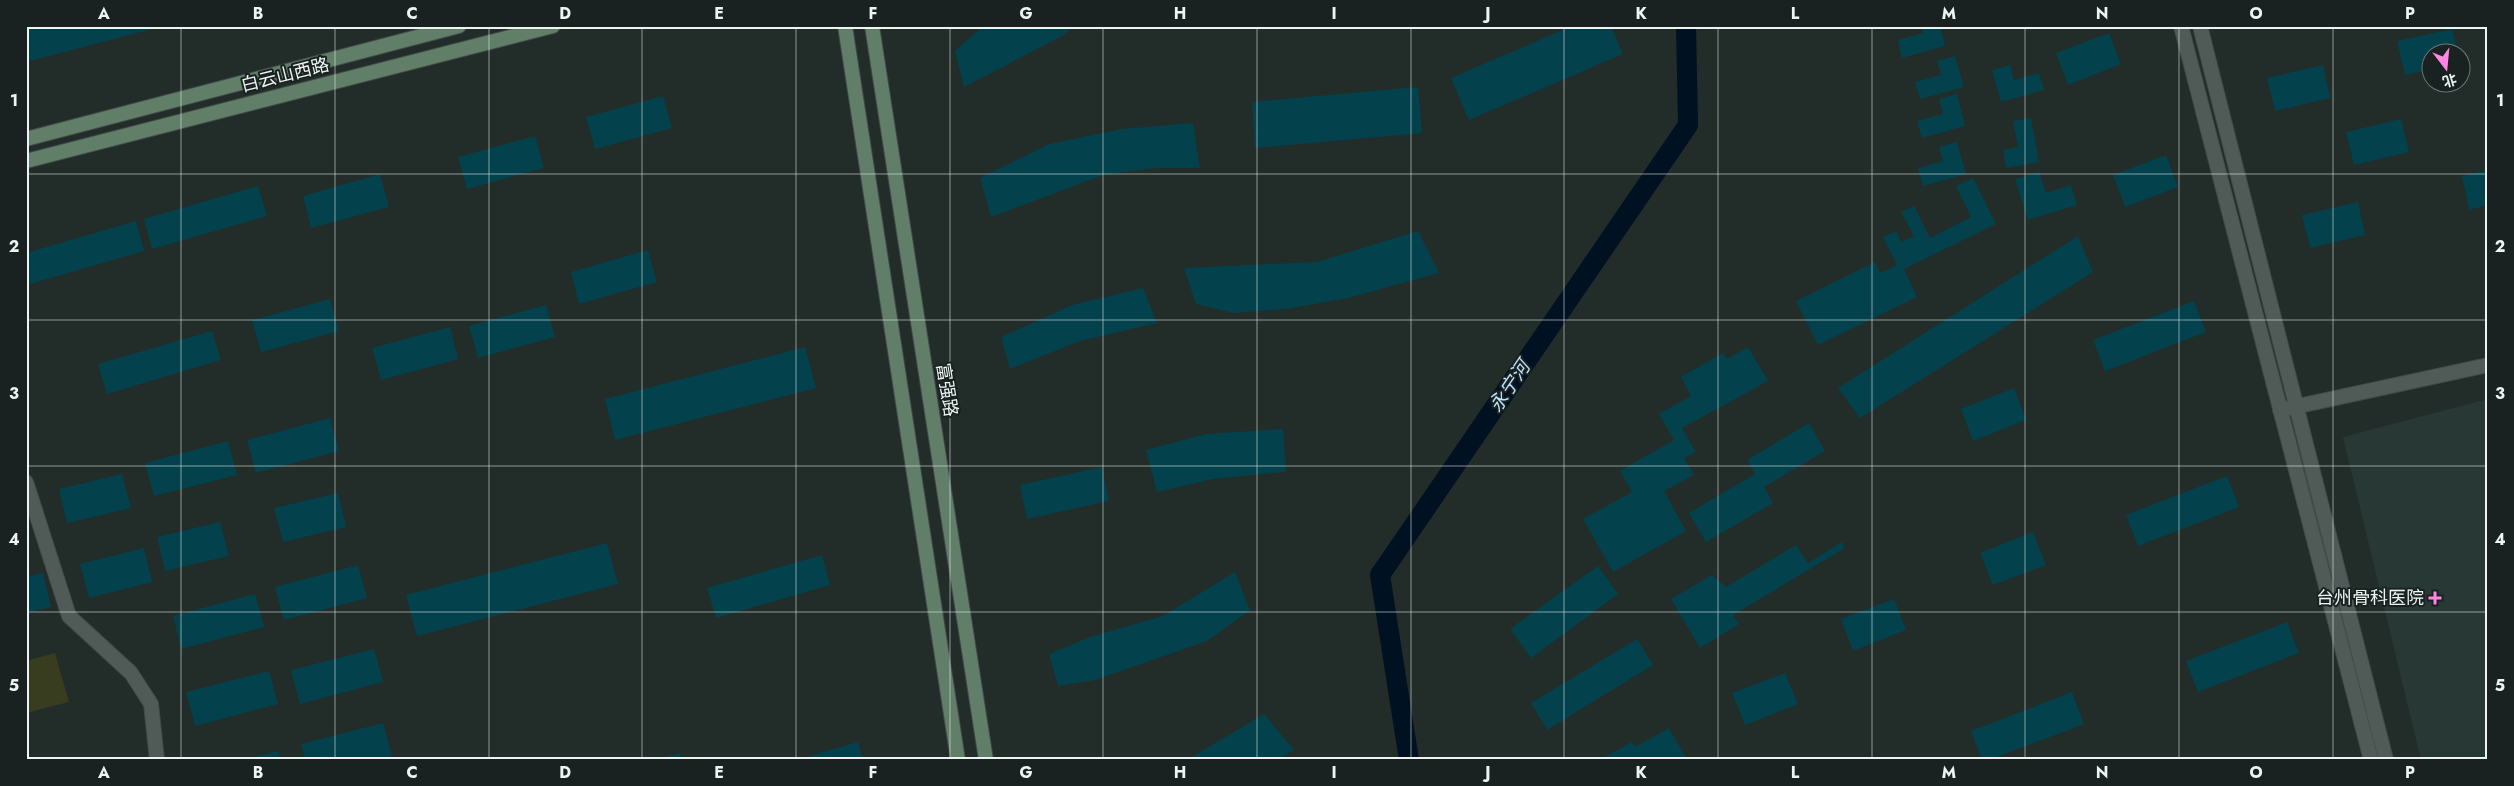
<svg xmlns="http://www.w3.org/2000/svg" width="2514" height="786" font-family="Jost,'Noto Sans SC',sans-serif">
<rect width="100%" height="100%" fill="#222c29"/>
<path fill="#283935" d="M2488 399V760H2421L2343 437Z"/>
<path fill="#383d1f" d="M55 653 69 702 26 713V661Z"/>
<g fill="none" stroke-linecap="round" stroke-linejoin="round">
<path stroke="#012" stroke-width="20" d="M1409 760 1380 575 1688 125 1686 26"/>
</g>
<path fill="#03424c" d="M26 26H156V28L26 62Z
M983 26H1075L1062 36 964 87 955 51Z
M1572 26H1611L1623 54 1469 120 1451 78Z
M1921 26H1940L1945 46 1902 58 1898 40 1923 33Z
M2452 29 2458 52H2432V69L2405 75 2397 41Z
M2109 33 2121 64 2068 85 2056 53Z
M1955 56 1964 87 1920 99 1915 82 1941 75 1937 61Z
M2010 65 2014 80 2039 73 2044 90 2001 102 1992 70Z
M2323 65 2330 98 2275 111 2267 78Z
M1418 87 1422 133 1255 148 1252 102Z
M1957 94 1965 126 1922 138 1917 121 1943 114 1939 99Z
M663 96 672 128 595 149 586 117Z
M2031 118 2039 162 2006 168 2003 150 2018 147 2013 121Z
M2401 119 2409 152 2354 165 2346 132Z
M1193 123 1200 168H1157L1103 175 991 217 980 178 1049 144 1122 129Z
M535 136 544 168 467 189 458 157Z
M1957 142 1966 174 1923 186 1918 168 1943 161 1939 147Z
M2166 155 2178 187 2125 207 2113 175Z
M2488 170V205L2469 210 2462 176Z
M2039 172 2046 193 2071 185 2077 205 2028 220 2015 179Z
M380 174 389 207 311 228 303 196Z
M1973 178 1996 224 1904 269 1917 297 1818 345 1796 301 1875 262 1880 273 1897 265 1883 237 1896 231 1901 242 1914 236 1901 212 1914 206 1930 238 1971 217 1956 186Z
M258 186 267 216 152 249 144 219Z
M2358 202 2365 235 2310 248 2302 215Z
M136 221 144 251 30 284 26 271V253Z
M1418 231 1439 273 1348 298 1287 309 1233 313 1196 304 1184 268 1317 262Z
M2078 236 2093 272 1860 418 1838 388Z
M648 250 657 282 579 304 571 272Z
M1143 288 1157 323 1080 341 1010 369 1001 337 1072 305Z
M330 299 339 331 261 352 252 320Z
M2194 301 2206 332 2105 371 2093 340Z
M546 305 555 337 478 358 469 326Z
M450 327 458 359 381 380 372 348Z
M212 331 221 360 107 394 98 364Z
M805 347 816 388 615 440 605 399Z
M1748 347 1768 381 1682 428 1696 452 1684 458 1694 475 1664 491 1686 531 1613 572 1583 519 1632 492 1620 471 1674 440 1659 414 1691 396 1681 377 1723 353 1727 359Z
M2014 388 2026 420 1973 441 1961 409Z
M330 418 339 451 256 473 247 440Z
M1809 423 1825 451 1764 487 1773 503 1706 542 1689 513 1755 474 1747 460Z
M1283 429 1286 472 1213 479 1157 492 1146 450 1206 434Z
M228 441 237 475 154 496 145 463Z
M1102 467 1109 501 1027 519 1020 485Z
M122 474 131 508 67 523 59 489Z
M2227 476 2239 507 2138 546 2126 515Z
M338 493 346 527 283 542 274 508Z
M220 522 229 556 165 571 157 537Z
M26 524 30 538 26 539Z
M2033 532 2046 565 1993 585 1980 553Z
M1842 542 1845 548 1733 615 1739 624 1700 648 1671 599 1712 575 1726 587 1796 545 1808 563Z
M607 543 618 584 417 636 406 595Z
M144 548 152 582 89 598 80 564Z
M822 555 830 585 716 618 707 588Z
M358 565 367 598 284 620 275 587Z
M1598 566 1618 594 1531 658 1510 629Z
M1235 572 1250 610 1207 641 1095 680 1058 686 1049 654 1090 637 1163 616Z
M43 573 51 607 26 613V577Z
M255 594 264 627 181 649 173 616Z
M1894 599 1906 630 1853 651 1841 619Z
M2287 622 2299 653 2198 692 2186 661Z
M1637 639 1653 665 1547 730 1531 703Z
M374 649 383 682 300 704 291 670Z
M269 671 278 704 195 726 186 692Z
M1785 673 1798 704 1745 725 1732 693Z
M2072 692 2084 724 1989 760H1982L1971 731Z
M1264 714 1294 750 1278 760H1187Z
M383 723 392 756 378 760H305L301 744Z
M1669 728 1687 760H1599L1632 742 1635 747Z
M858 742 863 760H799V759Z
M278 751 281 760H246V759Z
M680 753 682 760H659L658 759Z"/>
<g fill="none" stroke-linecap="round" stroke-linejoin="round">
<g stroke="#414a48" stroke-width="16">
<path id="minor" d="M2280 410 2488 365
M26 482 69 616 131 673 151 704 157 760"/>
</g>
<g stroke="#414a48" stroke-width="16">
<path id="tertiary" d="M2181 26 2371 760
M2200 26 2386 760"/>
</g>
<g stroke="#414a48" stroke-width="16">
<path id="secondary" d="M845 26 958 760
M872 26 986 760
M26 139 459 26
M26 161 553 26"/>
</g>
<use href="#minor" stroke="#505b58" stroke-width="14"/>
<use href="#tertiary" stroke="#505b58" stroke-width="14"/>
<use href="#secondary" stroke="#607e68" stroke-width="14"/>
</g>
<path fill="none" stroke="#edf4f2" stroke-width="1" stroke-opacity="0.55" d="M181 26V760M335 26V760M489 26V760M642 26V760M796 26V760M950 26V760M1103 26V760M1257 26V760M1411 26V760M1564 26V760M1718 26V760M1872 26V760M2025 26V760M2179 26V760M2333 26V760M26 174H2488M26 320H2488M26 466H2488M26 612H2488"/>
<path fill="#fd86e2" stroke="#192220" stroke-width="2" d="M2432.5 590.5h5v5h5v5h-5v5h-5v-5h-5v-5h5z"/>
<g text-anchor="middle" stroke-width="4" stroke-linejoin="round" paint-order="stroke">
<g font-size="18" fill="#edf4f2" stroke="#192220">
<text transform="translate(285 75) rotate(-14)" y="6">白云山西路</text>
<text transform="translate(947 390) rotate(81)" y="6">富强路</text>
</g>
<g font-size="18" fill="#edf4f2" stroke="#192220" text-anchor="end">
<text x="2424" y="604">台州骨科医院</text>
</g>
<g font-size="19" font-style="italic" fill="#bde0fc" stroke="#192220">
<text transform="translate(1509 386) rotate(-56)" y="7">永宁河</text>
</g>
</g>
<rect width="2514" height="786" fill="none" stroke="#192220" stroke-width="55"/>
<g transform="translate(2446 68) rotate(164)"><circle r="24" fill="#192220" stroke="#6e7674"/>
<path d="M0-4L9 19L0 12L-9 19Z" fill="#fd86e2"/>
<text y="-8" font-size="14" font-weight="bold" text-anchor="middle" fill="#edf4f2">北</text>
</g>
<rect x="28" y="28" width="2458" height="730" fill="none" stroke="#edf4f2" stroke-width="2"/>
<g font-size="16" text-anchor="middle" font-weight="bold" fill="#edf4f2">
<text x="104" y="19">A</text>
<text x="258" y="19">B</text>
<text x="412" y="19">C</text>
<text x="565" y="19">D</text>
<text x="719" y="19">E</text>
<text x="873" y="19">F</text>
<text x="1026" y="19">G</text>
<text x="1180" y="19">H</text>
<text x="1334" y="19">I</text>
<text x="1488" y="19">J</text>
<text x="1641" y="19">K</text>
<text x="1795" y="19">L</text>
<text x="1949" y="19">M</text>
<text x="2102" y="19">N</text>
<text x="2256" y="19">O</text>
<text x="2410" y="19">P</text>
<text x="14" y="106">1</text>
<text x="2500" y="106">1</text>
<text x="14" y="252">2</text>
<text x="2500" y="252">2</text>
<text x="14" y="399">3</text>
<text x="2500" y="399">3</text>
<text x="14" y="545">4</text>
<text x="2500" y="545">4</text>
<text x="14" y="691">5</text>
<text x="2500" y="691">5</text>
<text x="104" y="778">A</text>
<text x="258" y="778">B</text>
<text x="412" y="778">C</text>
<text x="565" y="778">D</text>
<text x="719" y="778">E</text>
<text x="873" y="778">F</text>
<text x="1026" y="778">G</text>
<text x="1180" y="778">H</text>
<text x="1334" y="778">I</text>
<text x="1488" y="778">J</text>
<text x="1641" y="778">K</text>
<text x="1795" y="778">L</text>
<text x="1949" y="778">M</text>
<text x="2102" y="778">N</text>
<text x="2256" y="778">O</text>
<text x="2410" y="778">P</text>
</g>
</svg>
